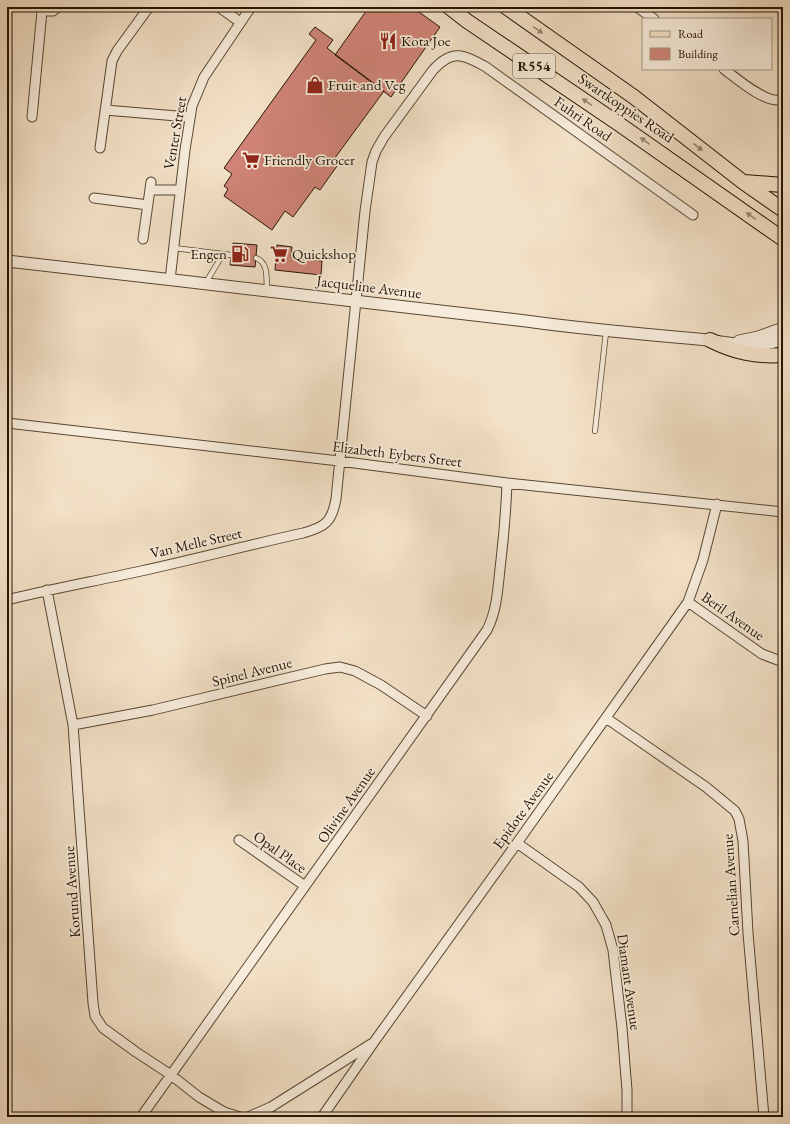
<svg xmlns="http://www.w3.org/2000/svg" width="790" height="1124" font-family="'EB Garamond',serif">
<rect width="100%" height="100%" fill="#f3e1c7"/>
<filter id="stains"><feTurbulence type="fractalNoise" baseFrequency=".005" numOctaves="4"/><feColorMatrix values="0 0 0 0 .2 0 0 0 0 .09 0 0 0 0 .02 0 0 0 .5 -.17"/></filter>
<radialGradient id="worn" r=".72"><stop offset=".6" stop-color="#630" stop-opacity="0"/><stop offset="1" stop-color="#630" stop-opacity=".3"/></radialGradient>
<path fill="#d08477" stroke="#241400" d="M369 7H412L440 27 391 97 335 55Z
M315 27 333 40 327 48 384 91 332 162 337 166 320 190 315 187 293 217 285 211 272 230 224 196 228 189 224 186 232 174 224 168 316 40 309 34Z
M233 243 257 245 255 267 230 265Z
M277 245 292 247 291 257 322 261 321 275 275 270Z"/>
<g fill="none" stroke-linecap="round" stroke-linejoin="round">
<g stroke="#584732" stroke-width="6">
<path id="service" d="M174 248 231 255
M256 258C269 263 266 278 267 290
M205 284 223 254
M595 431 606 332"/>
</g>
<g stroke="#584732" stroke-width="11">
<path id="minor" d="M219 7 240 22
M637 7 654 19
M42 11H53L58 7
M724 69C736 78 768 106 783 99
M105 110 189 117
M32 117 42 11 38 7
M100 148 112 61 117 51 149 7
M150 190H180
M94 198 148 205
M143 239 151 182
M170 280 185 150 192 106 204 77 251 7
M7 423 339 461 507 483 783 512
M47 590 73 725 93 1003 95 1016 103 1028 136 1052 171 1075 199 1097 224 1112 240 1117
M7 600C51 589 96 581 141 571 195 559 249 545 303 533 325 527 332 522 336 499L365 211 372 162 376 151 384 137 433 70C452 49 463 54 486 67L693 215
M688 602 762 654 783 662
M606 718 706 787 735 811 739 819 743 841 748 933 764 1117
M73 725 153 710 325 669 340 667 355 671 381 685 427 716
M239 840 305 886
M517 843 579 887 593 902 606 925 613 950 622 1028 627 1090V1117
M141 1117 487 630C498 609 498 583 501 560 504 534 506 509 507 483
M248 1117 271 1107 371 1044
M322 1117 374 1042 517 843 688 602 703 560 717 504"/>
</g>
<g stroke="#584732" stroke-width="13">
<path id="tertiary" d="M7 261C180 281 353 300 526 321 583 329 640 334 698 339 730 342 752 351 783 339
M739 341 758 337 783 328"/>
</g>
<g stroke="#241400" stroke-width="16">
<path id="primary" d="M449 7 467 21 619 124 783 239
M506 7 634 97 743 182 783 210
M744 182 783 185
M710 340C734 352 755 357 783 355"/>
</g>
<use href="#service" stroke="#f7ecdb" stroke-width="4.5"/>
<use href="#minor" stroke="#f7ecdb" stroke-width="9"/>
<use href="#tertiary" stroke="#f7ecdb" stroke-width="11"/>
<use href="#primary" stroke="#f3e1c7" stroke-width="14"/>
</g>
<defs><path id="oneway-solid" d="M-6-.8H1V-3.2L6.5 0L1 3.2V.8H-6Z"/></defs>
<g fill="#96856d">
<use href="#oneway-solid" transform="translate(538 30) rotate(35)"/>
<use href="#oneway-solid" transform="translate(587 102) rotate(-146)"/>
<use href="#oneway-solid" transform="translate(645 141) rotate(-145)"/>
<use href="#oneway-solid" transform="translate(698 147) rotate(38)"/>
<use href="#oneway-solid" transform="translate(751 216) rotate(-145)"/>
</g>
<defs>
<g id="restaurant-bare" transform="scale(1.38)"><path d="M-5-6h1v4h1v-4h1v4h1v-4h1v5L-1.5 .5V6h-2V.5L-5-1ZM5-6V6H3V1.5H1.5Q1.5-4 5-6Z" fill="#8f2418" stroke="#f7ecdb" stroke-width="2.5" paint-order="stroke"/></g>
<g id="shop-bare" transform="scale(1.38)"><path d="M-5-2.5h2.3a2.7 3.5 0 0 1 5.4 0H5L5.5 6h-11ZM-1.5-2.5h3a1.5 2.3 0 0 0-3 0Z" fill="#8f2418" stroke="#f7ecdb" stroke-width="2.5" paint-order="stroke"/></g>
<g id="supermarket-bare" transform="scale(1.38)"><path d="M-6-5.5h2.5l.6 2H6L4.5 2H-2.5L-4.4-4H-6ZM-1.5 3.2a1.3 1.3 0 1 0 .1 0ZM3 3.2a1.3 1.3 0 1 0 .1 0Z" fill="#8f2418" stroke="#f7ecdb" stroke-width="2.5" paint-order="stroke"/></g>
<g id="fuel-bare" transform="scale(1.38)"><path d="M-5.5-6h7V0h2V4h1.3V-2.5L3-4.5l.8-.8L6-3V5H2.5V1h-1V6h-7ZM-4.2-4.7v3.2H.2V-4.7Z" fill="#8f2418" stroke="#f7ecdb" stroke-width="2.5" paint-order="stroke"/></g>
</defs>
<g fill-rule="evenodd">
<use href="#restaurant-bare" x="388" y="41"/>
<use href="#shop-bare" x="315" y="85"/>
<use href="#supermarket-bare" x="251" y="160"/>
<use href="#fuel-bare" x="240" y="254"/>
<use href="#supermarket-bare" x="279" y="254"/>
</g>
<g text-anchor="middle" stroke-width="3.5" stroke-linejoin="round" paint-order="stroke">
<rect fill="#f7ecdb" stroke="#635542" stroke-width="1" x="513" y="54" width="42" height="24" rx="3"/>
<g font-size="14" font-weight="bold" fill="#241400">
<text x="534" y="71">R554</text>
</g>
<g font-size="15" fill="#241400" stroke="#f7ecdb" text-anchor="start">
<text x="401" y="46">Kota Joe</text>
<text x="328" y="90">Fruit and Veg</text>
<text x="264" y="165">Friendly Grocer</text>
<text x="227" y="259" text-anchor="end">Engen</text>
<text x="292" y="259">Quickshop</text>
</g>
<g font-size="15" fill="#241400" stroke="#f7ecdb">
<text transform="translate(626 108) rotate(34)" y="5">Swartkoppies Road</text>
<text transform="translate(583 119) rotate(35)" y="5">Fuhri Road</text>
<text transform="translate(175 133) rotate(-80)" y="5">Venter Street</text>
<text transform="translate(369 287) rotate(7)" y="5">Jacqueline Avenue</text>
<text transform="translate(397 454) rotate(7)" y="5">Elizabeth Eybers Street</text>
<text transform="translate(196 543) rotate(-13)" y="5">Van Melle Street</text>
<text transform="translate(733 616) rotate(35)" y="5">Beril Avenue</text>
<text transform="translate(252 672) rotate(-14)" y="5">Spinel Avenue</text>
<text transform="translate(346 805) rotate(-55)" y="5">Olivine Avenue</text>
<text transform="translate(523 810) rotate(-54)" y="5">Epidote Avenue</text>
<text transform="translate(280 852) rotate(35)" y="5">Opal Place</text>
<text transform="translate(731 885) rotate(-94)" y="5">Carnelian Avenue</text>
<text transform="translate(72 892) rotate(-94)" y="5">Korund Avenue</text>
<text transform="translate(629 982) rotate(82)" y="5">Diamant Avenue</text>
</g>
</g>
<rect width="790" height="1124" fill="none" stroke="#f3e1c7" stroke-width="24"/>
<rect x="8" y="8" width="774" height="1108" fill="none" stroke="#241400" stroke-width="2"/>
<rect x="12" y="12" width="766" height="1100" fill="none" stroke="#241400"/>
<rect x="642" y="18" width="130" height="52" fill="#f7ecdb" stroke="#a39683"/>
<rect x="650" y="31" width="20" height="6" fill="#f3e1c7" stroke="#a39683"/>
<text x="678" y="38" font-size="12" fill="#241400">Road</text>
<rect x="650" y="48" width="20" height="12" fill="#d08477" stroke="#a39683"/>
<text x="678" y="58" font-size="12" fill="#241400">Building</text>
<rect width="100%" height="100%" filter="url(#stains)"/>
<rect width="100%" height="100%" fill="url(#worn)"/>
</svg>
